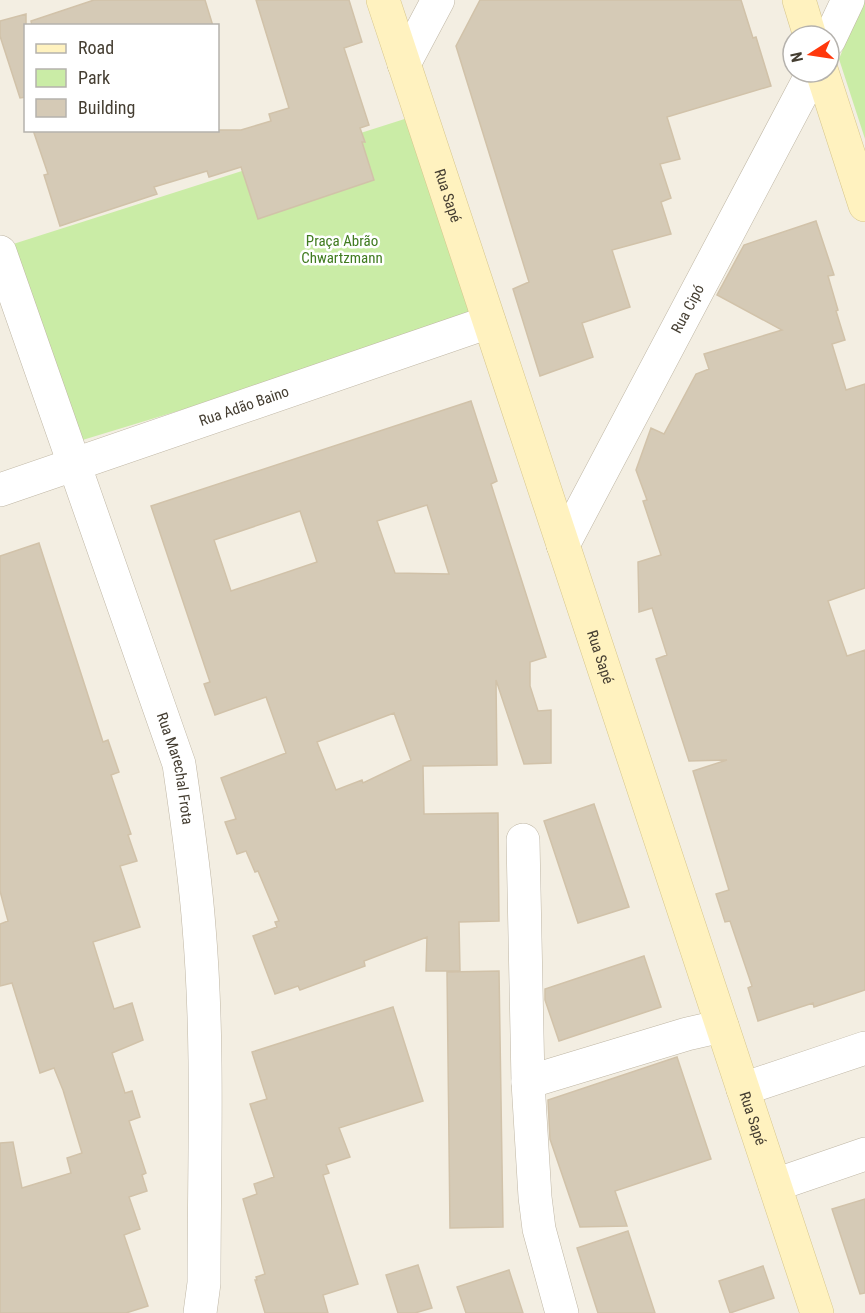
<svg xmlns="http://www.w3.org/2000/svg" width="865" height="1313" font-family="'Roboto Condensed',sans-serif">
<rect width="100%" height="100%" fill="#f3eee2"/>
<path fill="#caeca6" d="M863 0H865V139L839 59Z
M414 116 480 319 76 442 7 246Z"/>
<path fill="#d5cab6" stroke="#d1c2a9" stroke-width="1.5" fill-rule="evenodd" d="M94 0H205L213 26H32L31 21Z
M256 0H349L362 42 344 48 369 125 360 128 365 142H362L374 180 258 219 241 167 209 177 207 171 154 187 157 194 60 226 44 175 48 174 33 130H241L271 121 269 114 289 108Z
M480 0H741L753 38 756 37 771 86 667 117 680 159 660 164 671 198 661 202 671 234 612 250 630 307 582 323 593 357 540 376 513 289 529 282 456 46Z
M26 14V97L20 98 0 36V21Z
M816 221 834 275 828 276 838 310 836 311 845 340 832 344 846 390 865 384V588L828 601 847 656 865 650V990L814 1007 813 1003 758 1021 748 988 752 986 730 921 725 922 716 894 729 890 693 771 727 760 689 761 656 659 667 655 652 608 639 612 638 562 661 555 643 501 647 500 636 470 651 428 664 434 696 374 709 369 704 354 782 330 717 295 744 245Z
M471 401 497 481 491 484 546 657 530 662V686L538 711 551 710V763L524 764 496 680 497 765 423 766 424 814 498 813 499 921 459 922 460 971H426L427 937 364 961 365 966 300 990 298 986 275 994 253 936 277 927 275 922 279 921 258 871 255 872 246 851 237 854 225 822 236 819 221 778 286 753 266 697 215 715 204 684 210 682 151 506ZM427 505 449 574 395 573 377 521ZM300 511 317 562 231 591 214 540ZM394 713 411 760 363 783 362 780 336 790 317 742Z
M39 543 103 742 108 740 119 772 111 775 131 834 128 835 137 861 120 866 140 927 93 942 114 1009 132 1003 143 1040 112 1053 125 1093 132 1091 140 1117 129 1121 146 1173 142 1175 147 1191 129 1197 140 1229 124 1235 148 1306 126 1313H0V1143L13 1142 22 1188 71 1173 67 1158 82 1153 63 1090 54 1068 40 1073 12 983 0 986V924L8 921 0 891V556Z
M594 804 629 907 578 923 544 821Z
M644 956 661 1007 559 1041 545 1000V989Z
M499 971 503 1227 450 1228 447 972Z
M393 1007 423 1101 339 1128 350 1157 326 1165 329 1173 323 1175 358 1284 323 1295 328 1313H265L255 1280H257L256 1277 265 1274 243 1199 257 1194 254 1184 274 1177 250 1104 267 1099 252 1052Z
M677 1057 711 1159 615 1191 627 1226 580 1227 550 1139 548 1100Z
M865 1199V1293L860 1294 832 1209Z
M628 1231 655 1313H598L577 1248Z
M418 1265 432 1308 415 1313H398L386 1275Z
M763 1266 774 1298 730 1313 719 1281Z
M509 1270 523 1313H466L457 1287Z"/>
<g fill="none" stroke-linecap="round" stroke-linejoin="round">
<g stroke="#bfb6a4" stroke-width="34">
<g id="street">
<path d="M829 40 848 0"/>
<path d="M404 64 438 0"/>
<path id="s1" d="M0 252 179 764C187 819 195 873 199 927 209 1045 204 1164 204 1283L200 1313"/>
<path id="s2" d="M0 490 489 322"/>
<path id="s3" d="M563 545 813 72"/>
<path d="M523 840 528 1082 535 1197 539 1229 562 1313"/>
<path d="M528 1082 687 1034 722 1026"/>
<path d="M743 1089 865 1048"/>
<path d="M775 1185 865 1154"/>
</g>
</g>
<g stroke="#d7c68c" stroke-width="34">
<g id="secondary">
<path id="s4" d="M383 0 817 1313"/>
<path d="M799 0 810 36"/>
<path d="M822 72 865 205"/>
</g>
</g>
<use href="#street" stroke="#fff" stroke-width="33"/>
<use href="#secondary" stroke="#fff2bf" stroke-width="33"/>
</g>
<g text-anchor="middle" stroke-width="5" stroke-linejoin="round" paint-order="stroke">
<g font-size="15" fill="#453e32" stroke="#fff">
<text dy="5" stroke="none"><textPath href="#s4" startOffset="206">Rua Sapé</textPath></text>
<text dy="5" stroke="none"><textPath href="#s3" startOffset="267">Rua Cipó</textPath></text>
<text dy="5" stroke="none"><textPath href="#s2" startOffset="258">Rua Adão Baino</textPath></text>
<text dy="5" stroke="none"><textPath href="#s4" startOffset="692">Rua Sapé</textPath></text>
<text dy="5" stroke="none"><textPath href="#s1" startOffset="546">Rua Marechal Frota</textPath></text>
<text dy="5" stroke="none"><textPath href="#s4" startOffset="1178">Rua Sapé</textPath></text>
</g>
<g font-size="15" fill="#407b20" stroke="#fff">
<text x="342" y="246">Praça Abrão<tspan x="342" dy="17">Chwartzmann</tspan></text>
</g>
</g>
<rect x="24" y="24" width="195" height="108" fill="#ffffff" stroke="#b5b2ad" stroke-width="1.5"/>
<rect x="36" y="44" width="30" height="9" fill="#fff2bf" stroke="#b5b2ad" stroke-width="1.5"/>
<text x="78" y="54" font-size="18" fill="#453e32">Road</text>
<rect x="36" y="69" width="30" height="18" fill="#caeca6" stroke="#b5b2ad" stroke-width="1.5"/>
<text x="78" y="84" font-size="18" fill="#453e32">Park</text>
<rect x="36" y="99" width="30" height="18" fill="#d5cab6" stroke="#b5b2ad" stroke-width="1.5"/>
<text x="78" y="114" font-size="18" fill="#453e32">Building</text>
<g transform="translate(811 54) rotate(258)"><circle r="28" fill="#ffffff" stroke="#b5b2ad" stroke-width="1.5"/>
<path d="M0-4.5L10 22L0 15L-10 22Z" fill="#ff380c"/>
<text y="-9" font-size="16" font-weight="bold" text-anchor="middle" fill="#453e32">N</text>
</g>
</svg>
